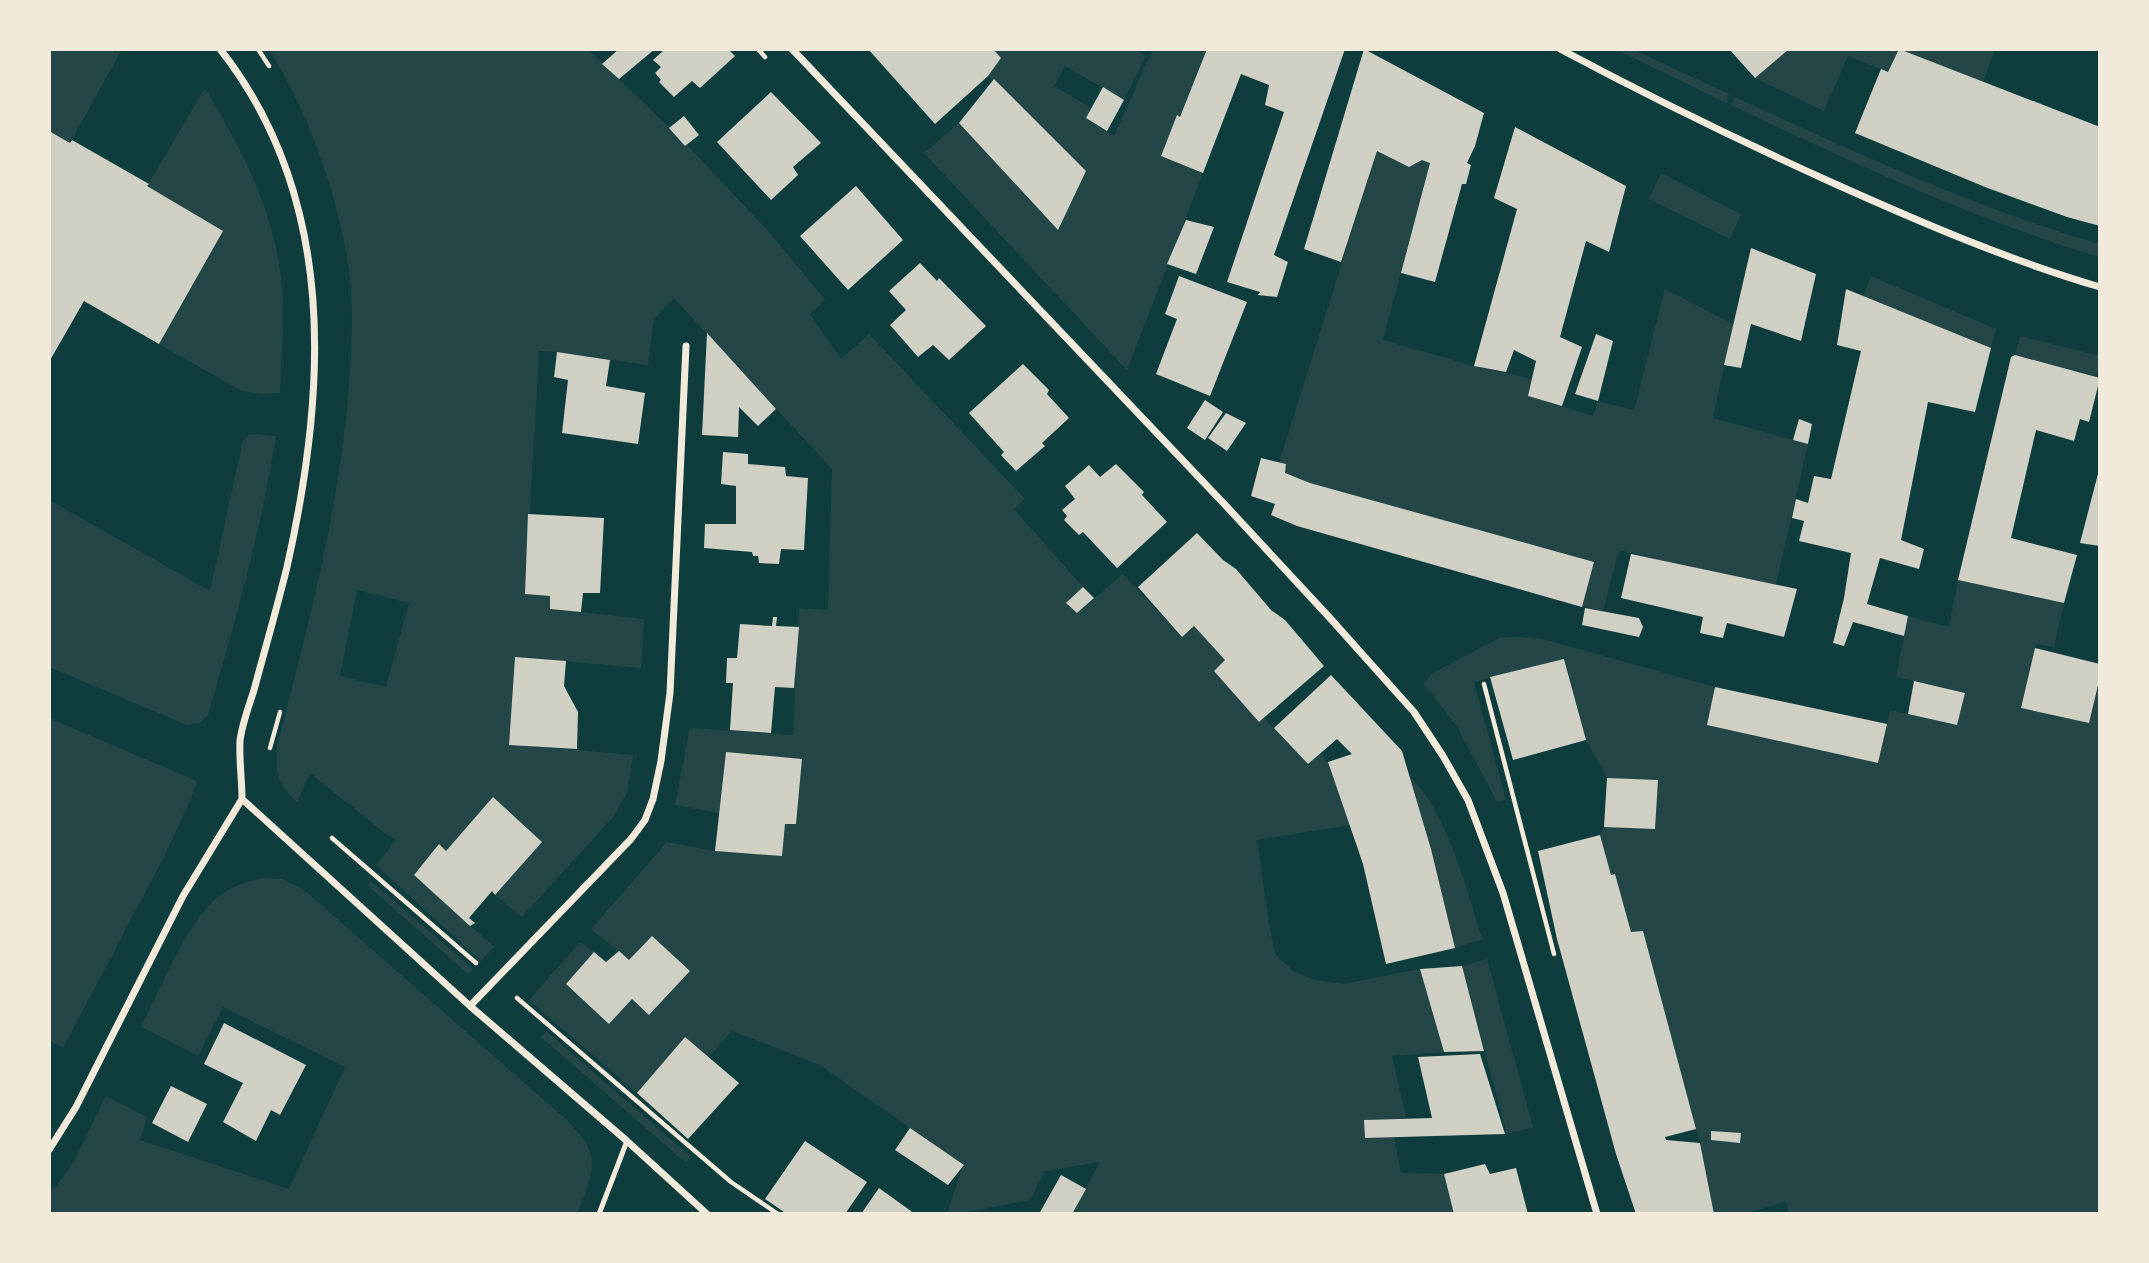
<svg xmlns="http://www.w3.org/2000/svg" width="2149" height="1263" font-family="'PT Sans',sans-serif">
<rect width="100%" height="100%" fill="#0f3d3e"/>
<path fill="#244646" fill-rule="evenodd" d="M49 49H122L70 143 49 131Z
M269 49H588L687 145 769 232 825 300 810 314 841 359 869 334 1025 499 1014 509 1083 587 1066 604 1078 613 1123 574 1181 636 1194 626 1225 660 1260 721 1264 718 1308 764 1320 753 1328 762 1350 825 1257 840 1270 930 1275 954 1293 971 1315 980 1343 984 1420 969 1444 1052 1392 1056 1406 1118 1365 1120V1138L1394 1137 1401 1173 1444 1174 1454 1214H1072L1100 1162 1045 1171 1030 1200 958 1214H947L963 1165 820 1065 732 1031 709 1057 685 1037 637 1093 529 1000 580 942 594 952 566 984 609 1023 632 999 650 1015 690 971 629 960 591 929 667 842 715 851 781 856 785 824H796L802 759 726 752 719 813 675 805 690 728 793 735 799 608 828 610 832 469 674 298 654 319 648 365 558 352 539 351 525 594 550 596 551 609 644 619 641 668 515 657 509 744 633 755 627 793 613 817 522 917 495 895 542 842 493 797 446 851 439 845 414 875 494 947 481 961 376 865 395 841 310 773 297 802C277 783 275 774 277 746 307 631 337 518 348 399 352 350 355 299 346 251 333 181 306 109 269 49ZM357 590 409 603 386 687 340 676Z
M993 49H1135L1146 56 1124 100 1065 66 1054 86 1091 108 1087 118 1114 136 1153 49H1207L1180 117 1177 116 1161 155 1203 173 1127 370 924 153 959 123 1058 229 1086 171 988 76 1001 58Z
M1615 49H1632L1729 94 1726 103Z
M1789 49H1853L1861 52 1866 49H1995L1983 82 1899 49 1888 72 1848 56 1824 111 1755 78Z
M205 88C239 145 270 202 280 270 286 310 281 352 280 393L260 394 240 390 159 344 147 186Z
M1735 97C1854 152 1974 208 2100 244V257C1972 219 1851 162 1731 105Z
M1377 151 1409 167 1422 160 1430 163 1383 340 1474 366 1532 379 1528 396 1593 416 1598 401 1634 410 1665 289 1733 324 1713 418 1808 444 1776 584 1677 565 1619 550 1603 611 1582 607 1594 562 1310 483 1285 473 1286 464 1279 463Z
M1661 173 1741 214 1730 239 1649 199Z
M1871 276 1996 329 1991 348 1863 296Z
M2020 336 2100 356 2097 376 2015 355Z
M249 434 276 436C261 531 235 623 208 715L200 723 187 725 49 667V500L210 591 243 441Z
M1958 580 2064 603 2054 647 2036 644 2021 708 2089 723 2100 677V1214H1789L1786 1202 1743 1214H1714L1700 1143 1643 932H1631L1615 875H1611L1600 835 1604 827 1607 778 1586 740 1565 659 1474 682 1506 800 1497 802 1458 728 1424 684 1431 674 1499 638 1519 637 1543 639 1715 687 1708 725 1878 763 1890 710 1956 725 1965 692 1896 677 1908 616 1949 627Z
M49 718 197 781 191 799 164 857 63 1048 49 1040Z
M1410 777C1446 810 1468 892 1482 939L1455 948 1431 848Z
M264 878 282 879 303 889 568 1121C574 1128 581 1135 586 1143 600 1164 585 1193 577 1214H49V1193C75 1169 89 1128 106 1096L147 1117 140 1140 289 1189 345 1067 223 1007 198 1056 141 1027C160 990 189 916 223 893 236 885 249 881 264 878Z
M371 881 473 969 468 974 367 885Z
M1487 959 1533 1127 1507 1134 1462 966Z
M546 1031 691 1157 686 1163 541 1037Z"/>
<path fill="#cfcfc3" d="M619 49H655L619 79 602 64Z
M662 49H728L735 56 700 88 692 81 674 97 659 82 661 80 655 73 661 67 653 60 663 51Z
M868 49H993L1001 58 988 76 935 124Z
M1207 49H1345L1274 255 1288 262 1277 297 1258 295 1260 292 1227 282 1284 112 1265 105 1269 85 1241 74 1203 173 1161 156 1177 115 1180 117Z
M1364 49 1484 113 1475 146 1467 163 1471 165 1466 184H1462L1435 282 1401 273 1430 163 1422 160 1409 167 1377 151 1341 262 1304 249Z
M1729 49H1789L1755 78Z
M1899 49 2100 127V226L2067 217 1985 187 1855 133 1881 69 1888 72Z
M994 79 1086 171 1058 230 959 123Z
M1103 87 1124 100 1107 131 1086 118Z
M771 92 821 143 793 167 798 175 771 200 717 142Z
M684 116 699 135 685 146 669 128Z
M1515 127 1626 186 1609 252 1586 241 1560 337 1582 347 1562 406 1528 396 1536 361 1514 350 1506 372 1474 366 1517 209 1494 198Z
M49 131 70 143 72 140 149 184 147 186 223 231 159 344 84 301 49 362Z
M856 186 903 240 848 290 800 236Z
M1186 220 1214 227 1196 274 1167 264Z
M1751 248 1816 274 1801 341 1751 324 1741 368 1724 365Z
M920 263 937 281 939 278 986 326 949 360 933 345 918 357 890 325 906 310 889 291Z
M1179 276 1247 302 1210 396 1156 374 1177 319 1165 314Z
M1846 289 1991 348 1975 412 1928 402 1901 540 1924 549 1919 569 1880 558 1867 604 1908 616 1904 636 1853 622 1844 646 1833 643 1844 598 1851 553 1799 541 1804 521 1792 518 1796 499 1808 503 1814 476 1831 479 1861 351 1837 345Z
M707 333 776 409 758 426 739 407 738 437 702 435Z
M1596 334 1613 341 1598 401 1575 394Z
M557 352 610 360 606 386 645 393 638 444 562 433 568 380 554 377Z
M2015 355 2100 378 2089 422 2080 419 2074 441 2036 430 2011 538 2077 555 2064 603 1958 580 2011 357Z
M1023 364 1049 390 1047 394 1069 418 1042 443 1045 446 1016 471 1001 455 1004 452 969 413Z
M1205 400 1223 412 1205 440 1187 428Z
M1226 413 1246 423 1227 451 1208 438Z
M1799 419 1812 424 1808 444 1793 440Z
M723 452 748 454V464L785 467 786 476 808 478 804 550 781 549 779 564 759 563 758 556H753L752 552 704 548 705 524H736V486L721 484Z
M1261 458 1286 464 1285 473 1310 483 1594 562 1582 607 1297 526 1271 515 1275 504 1251 496Z
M1116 464 1144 492 1142 495 1167 522 1117 568 1083 532 1079 535 1064 520 1067 516 1062 510 1075 499 1065 486 1089 465 1100 477Z
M2099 470H2100V546L2080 543Z
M528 514 604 518 600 593H583L581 612 550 609V596L525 594Z
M1197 533 1223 560 1236 569 1271 610 1285 620 1324 666 1259 722 1214 671 1225 660 1194 626 1182 637 1138 587Z
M1631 554 1797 589 1784 637 1727 623 1723 638 1700 633 1703 617 1621 598Z
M1083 587 1094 598 1077 613 1066 603Z
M1585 608 1639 618 1643 627 1639 637 1582 625Z
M773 617H777L776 626 799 627 794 688 775 687 771 733 730 730 733 683H726L727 658H737L740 624 772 626Z
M2035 648 2100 664V677L2089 723 2021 708Z
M515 657 566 661 564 686 578 712 577 749 509 745Z
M1564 659 1586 740 1513 760 1490 677Z
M1331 675 1402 751 1431 849 1455 948 1386 964 1363 864 1328 762 1352 754 1337 739 1308 764 1274 728Z
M1914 681 1965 693 1957 725 1908 714Z
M1715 687 1887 724 1878 763 1707 725Z
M726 752 802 759 796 824H785L782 856 715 851Z
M1607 778 1658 780 1655 829 1604 827Z
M493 797 542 842 495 895 492 891 469 918 475 923 470 926 414 875 439 844 446 851Z
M1600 835 1611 875 1615 874 1631 932 1643 931 1696 1129 1665 1137 1666 1140 1700 1143 1714 1214H1636L1616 1154 1557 939 1538 851Z
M652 936 690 971 649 1015 632 999 609 1024 566 984 594 952 606 962 619 951 629 960Z
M1462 966 1484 1051 1444 1052 1420 969Z
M224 1023 306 1065 280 1115 271 1110 256 1141 223 1122 243 1083 204 1064Z
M685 1037 739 1083 688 1139 637 1093Z
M1480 1054 1505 1134 1365 1138 1364 1120 1432 1118 1418 1057Z
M171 1086 207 1104 188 1142 152 1123Z
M910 1128 964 1165 948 1185 895 1150Z
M1711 1131 1741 1133 1740 1143 1711 1140Z
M805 1141 867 1182 845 1214H787L765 1199Z
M1485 1164 1490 1174 1516 1168 1528 1214H1454L1444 1174Z
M1061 1175 1086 1189 1072 1214H1039Z
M879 1188 915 1214H861Z"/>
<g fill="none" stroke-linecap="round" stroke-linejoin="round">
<path stroke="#f1e9da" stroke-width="4.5" d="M258 49 269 66
M758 49 765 57
M1484 684 1554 954
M270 748 280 712
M332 838 476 963
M517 998 731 1182 778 1214"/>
<path stroke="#f1e9da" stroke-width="5" d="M599 1214 627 1141"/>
<path stroke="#f1e9da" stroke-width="7" d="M220 49C338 199 327 390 287 567 277 608 265 649 254 690 249 706 242 724 240 741 239 760 242 780 242 799
M792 49 1228 508 1329 617 1414 712 1443 756 1468 800 1503 893 1597 1214
M1560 49C1650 97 1740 141 1833 183 1920 222 2008 260 2100 287
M242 799 470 1006 627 1141 707 1214
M470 1006 631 839 645 820 653 799 661 761 670 693 686 346
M49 1150 76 1107 183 896 242 799"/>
</g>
<rect width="2149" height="1263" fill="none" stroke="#f1e9da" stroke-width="102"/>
</svg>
